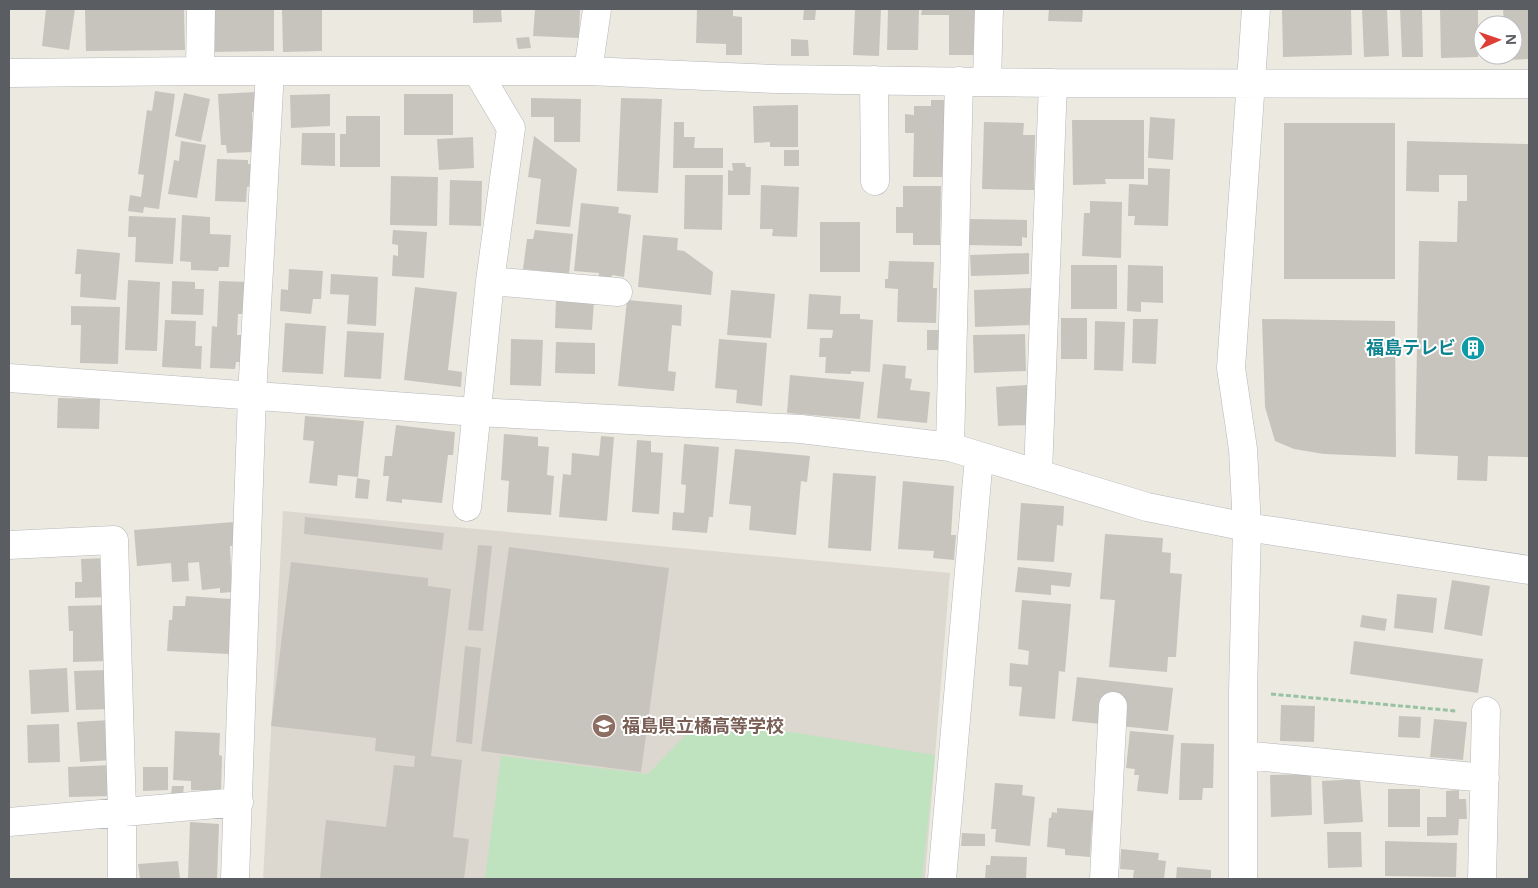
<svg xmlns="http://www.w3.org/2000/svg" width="1538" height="888" font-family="'Open Sans','Noto Sans JP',sans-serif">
<rect width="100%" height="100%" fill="#ece9e1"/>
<path fill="#dcd8cf" d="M283 511 950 573 925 879H263Z"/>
<path fill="#bfe2bf" d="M702 718 935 755 922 879H485L501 756 648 774Z"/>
<path fill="#c7c4be" d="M46 9H75L69 50 42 46Z
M85 9H184L185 50 86 51Z
M209 9H274V51L209 52Z
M282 9H322V51L283 52Z
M473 9H501L502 22 473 23Z
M535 9H580L579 38 533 36Z
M697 9H733V16L742 17V55H726V44L696 43Z
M804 9H816L815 20H803Z
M855 9H881L879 56 853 55Z
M888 9H919L918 50H887Z
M922 9H982L978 55H949V15H921Z
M1049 9H1083L1082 22 1048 21Z
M1282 9H1351L1352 55 1283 57Z
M1362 9H1387L1389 56 1364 57Z
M1400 9H1422L1423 57H1402Z
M1440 9H1478V57L1441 58Z
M1503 9H1528L1529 59 1505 60V55H1513V25H1504Z
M529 37 531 48 518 49 516 38Z
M791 39 808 40 809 56H791Z
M155 91 175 94 159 209 144 207 143 213 128 211 130 195 141 197 144 175 138 174 147 110 152 111Z
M256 92 257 112H252L254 152 227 153 226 145H221L218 94Z
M184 93 210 99 201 142 175 136Z
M330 94V126L291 128 290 95Z
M404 94H453V135H404Z
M531 98 581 99 580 142H554V117H531Z
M621 98 662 99 658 193 617 191Z
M931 100H947L946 177H913L914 133H905V114L914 115V106H931Z
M798 105V147H770V142L754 143 753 106Z
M346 116H380V167H340V134H346Z
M1150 117 1175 119 1173 160 1148 158Z
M1072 120H1144V179H1105L1106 184 1073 185Z
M674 122H684V137H695L694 148H723V168H673Z
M984 122 1024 123 1023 135H1035L1034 190 982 189Z
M1284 123H1395V279H1284Z
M302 133H335V166L301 165Z
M534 136 577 169 570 227 536 224 541 179 528 177Z
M473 137 474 168 439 170 437 139Z
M181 141 206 145 197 198 168 194 174 160 179 161Z
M1407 141 1529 144V457L1488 456 1487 481 1457 480 1458 456 1415 454 1419 241 1457 242 1458 201H1467V175H1439V192L1406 191Z
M784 150H799V166H784Z
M217 159 248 160V164H254L253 187H247L246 202 215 201Z
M732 163H745L746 167H751L750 195H728V170L733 171Z
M1148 168 1170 169 1168 226 1134 225 1135 216H1128L1129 184 1148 185Z
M685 175H723L722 230 684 229Z
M391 176 438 177 437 226 390 225Z
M450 180 482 181 481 226 449 225Z
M761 185 799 187 797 237 772 236 773 229H760Z
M903 186H941L940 245H913V233H896V207H903Z
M1090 201 1122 202 1121 258 1082 256 1084 213H1090Z
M581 203 619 207 618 213 631 215 624 277 612 275 611 281 598 280 599 273 574 271Z
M182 215 210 217V234L231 235 229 267H219L218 271 191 270V262L180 261Z
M129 216 176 218 173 264 135 262 136 237H128Z
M968 219 1027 220V238L1022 237V246L968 245Z
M820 222H860V272H820Z
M393 230 427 232 424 278 392 276 393 255 398 256V245L392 244Z
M535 230 573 234 569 274 523 269 527 239H533Z
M643 235 678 238 677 250 684 251 713 272 711 295 638 287Z
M77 249 120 253 116 300 80 297 81 274H75Z
M1029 253V274L971 276 970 255Z
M889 261 934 262 933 288H937L936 323 897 322 898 289 885 288V279H888Z
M1071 265H1117V309H1071Z
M1128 265 1163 266V303L1141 302V312L1127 311Z
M289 269 323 271 321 299H313L311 314 280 311 281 289 288 290Z
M331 274 378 277 376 326 347 324 349 295 330 294Z
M128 280 160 282 157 351 125 350Z
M172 281 195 282V289H204L203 315 171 314Z
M219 281 248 282 247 314H238L237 335H246L245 362H236L235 369 210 368 212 326 217 327Z
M415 287 457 292 448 370 462 372 461 387 404 380Z
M1032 288 1033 325 975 327 974 290Z
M731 290 775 294 771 338 727 335Z
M809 294 841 296 840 314H860V319L873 320 870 372 851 371V374L825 373 826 357H819L820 338H832L833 330 807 329Z
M556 298 594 300 592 330 555 328Z
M627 300 682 305 681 326 672 325 668 371 676 372 674 391 618 386Z
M71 306 120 307 118 364 80 363 81 325H71Z
M1061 318H1087V359H1061Z
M1133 319H1158L1156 364 1132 363Z
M1262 319 1395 321 1396 457 1324 454 1294 449 1275 441 1265 407Z
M165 320 196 321 195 346H202L201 369 162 367Z
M1095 321 1125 322 1123 371 1094 370Z
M285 323 326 326 323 374 282 372Z
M927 330H941L940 350H927Z
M347 331 384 333 381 379 344 377Z
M1025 334 1026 371 974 373 973 335Z
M511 339 543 340 541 386 510 385Z
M719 339 767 343 762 406 736 403 737 390 715 388Z
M556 342 595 343V374L555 373Z
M883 364 906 366 905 378 912 379 910 390 930 392 927 423 877 418Z
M790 375 864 382 860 419 787 413Z
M1027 385 1029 425 998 426 996 387Z
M58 398 100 399 99 429 57 428Z
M305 416 364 421 358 477 338 475 337 486 309 483 314 441 303 440Z
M396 425 455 432 453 455H448L442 503 402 499V503L386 501 389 476H383L385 456H392Z
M504 434 538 437V446L549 447 547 475 554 476 551 515 507 512 509 481 501 480Z
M601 436 614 437 607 521 559 517 563 474 571 475 572 453 599 456Z
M637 440 651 441V452L663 453 659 514 632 512Z
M684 444 719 447 713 517H709L707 533 672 530 673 512 684 513 686 485 681 484Z
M735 449 810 456 807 482 801 481 796 535 749 530 751 506 729 504Z
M833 473 876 476 871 551 828 548Z
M357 478 370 480 368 499 355 498Z
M903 481 954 486 951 535H956L954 560 933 558 934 551 898 549Z
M1021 503 1064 506 1063 526 1057 525 1054 562 1017 560Z
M305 517 444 533 442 550 304 534Z
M234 522 236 546H230L232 592 220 593V588L202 590 199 562 188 563 189 581 172 582 171 563 137 566 134 530Z
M1105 534 1163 538 1162 552 1171 553 1170 573 1182 574 1176 657H1168L1167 672 1109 667 1115 600 1100 599Z
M478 545 492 546 483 631 468 630Z
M509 547 669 568 641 772 481 751Z
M106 558 110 597 75 598V582H82L81 559Z
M291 562 428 578V586L451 589 431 756 462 760 453 837 469 839 464 879H320L326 820 386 827 394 765 414 767 415 756 375 751 376 738 271 726Z
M1018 567 1072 573 1070 587 1051 585V595L1015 592Z
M1452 580 1490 586 1482 636 1444 629Z
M1397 594 1437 598 1433 633 1394 628Z
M186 596 231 599 229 654 167 651 169 620H172L173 606H185Z
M1022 600 1071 604 1065 672 1059 671 1055 719 1019 716 1022 687 1009 686 1010 663 1028 665 1029 651 1018 649Z
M109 605 110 661 73 662V631H69L68 606Z
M1362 615 1387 619 1385 631 1360 627Z
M1354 641 1483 659 1478 693 1350 674Z
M465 646 481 648 472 744 456 742Z
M67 668 69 712 31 714 29 670Z
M110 670 111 709 76 710 74 671Z
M1077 677 1173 688 1168 731 1072 721Z
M1281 705 1315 706 1314 742 1280 741Z
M1399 716 1421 717 1420 738 1398 737Z
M1434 719 1467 722 1463 760 1430 757Z
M110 720 113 760 80 762 77 722Z
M59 724 60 762 28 763 27 725Z
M175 731 220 733 219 755 222 756 221 791 191 790V781L173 780Z
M1130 731 1174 735 1168 794 1137 791 1139 775H1134L1135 769 1126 768Z
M1181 743 1214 744 1213 788H1203L1202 800H1179Z
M111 765 112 796 69 797 68 767Z
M143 767H168V790L143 791Z
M1311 774 1312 815 1271 817 1270 775Z
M1360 779 1363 822 1324 824 1322 781Z
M995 783 1023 785 1022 795 1035 797 1030 846 995 842 996 829H991Z
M172 786H184L183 794H171Z
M1388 789H1420V827H1388Z
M1459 790V799H1466L1467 819H1459L1458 835 1427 836V817H1446V791Z
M1057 808 1099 811 1098 823 1092 822 1090 857 1065 855V849L1047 847 1049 818H1051L1052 812 1057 813Z
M190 822 219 824 217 879H188Z
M1327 832H1361L1362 867 1328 868Z
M962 833 985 834V846H961Z
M1385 841 1457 843 1456 877 1385 876Z
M1121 849 1159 853 1158 860 1166 861 1164 879H1136L1133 878 1134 870 1120 869Z
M991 856 1027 857 1026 879H985L986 865H990Z
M178 861 180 879H140L138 864Z
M1177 867 1211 870V879H1176Z"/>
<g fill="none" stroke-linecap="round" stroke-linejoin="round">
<g stroke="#b4b7bb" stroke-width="29">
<path id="minor" d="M200 71 201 9
M588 71 597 9
M9 73 200 71H588L776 79 1053 83 1529 84
M874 80 875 181
M987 82 989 9
M490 281 618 292
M9 378 477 412 801 429 950 447 1147 507 1247 527 1529 570
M950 447 959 81
M1038 473 1053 83
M467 507 490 281 511 128 477 71
M9 545 114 540 122 811V879
M1243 755 1485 778
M9 822 239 802
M235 879 252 396 270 71
M942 879 979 457
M1104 879 1113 706
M1243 879V692L1247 527 1243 449 1231 368 1256 9
M1482 879 1486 711"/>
</g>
<path stroke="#99c2a3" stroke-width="3" stroke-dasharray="5 2.5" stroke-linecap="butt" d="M1271 694 1456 711"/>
<use href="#minor" stroke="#fff" stroke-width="28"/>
</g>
<defs>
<g id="building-disc" transform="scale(1.25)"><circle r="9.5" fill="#0f9aa8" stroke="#fff"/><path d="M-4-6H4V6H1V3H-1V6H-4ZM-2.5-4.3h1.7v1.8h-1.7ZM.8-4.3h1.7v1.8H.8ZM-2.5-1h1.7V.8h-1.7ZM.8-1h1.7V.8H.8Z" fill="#fff"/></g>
<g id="school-disc" transform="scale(1.25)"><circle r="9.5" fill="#8d6e63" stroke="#fff"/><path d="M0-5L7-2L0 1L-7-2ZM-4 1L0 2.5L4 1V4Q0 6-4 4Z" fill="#fff"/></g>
</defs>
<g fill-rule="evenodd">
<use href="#building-disc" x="1473" y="348"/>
<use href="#school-disc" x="604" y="726"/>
</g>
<g text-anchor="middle" stroke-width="4" stroke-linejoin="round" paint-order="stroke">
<g font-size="18" font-weight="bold" fill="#0d838f" stroke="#fff" text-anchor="end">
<text x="1456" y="354">福島テレビ</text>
</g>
<g font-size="18" font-weight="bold" fill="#785e54" stroke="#fff" text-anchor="start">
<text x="622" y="732">福島県立橘高等学校</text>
</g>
</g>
<rect width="1538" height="888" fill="none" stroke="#5a5d61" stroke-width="20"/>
<g transform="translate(1498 40) rotate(88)"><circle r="24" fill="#ffffff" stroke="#bdbec0"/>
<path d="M0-4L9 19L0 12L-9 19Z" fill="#de3e35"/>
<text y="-8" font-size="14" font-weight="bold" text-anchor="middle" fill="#5a5d61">N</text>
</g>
</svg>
